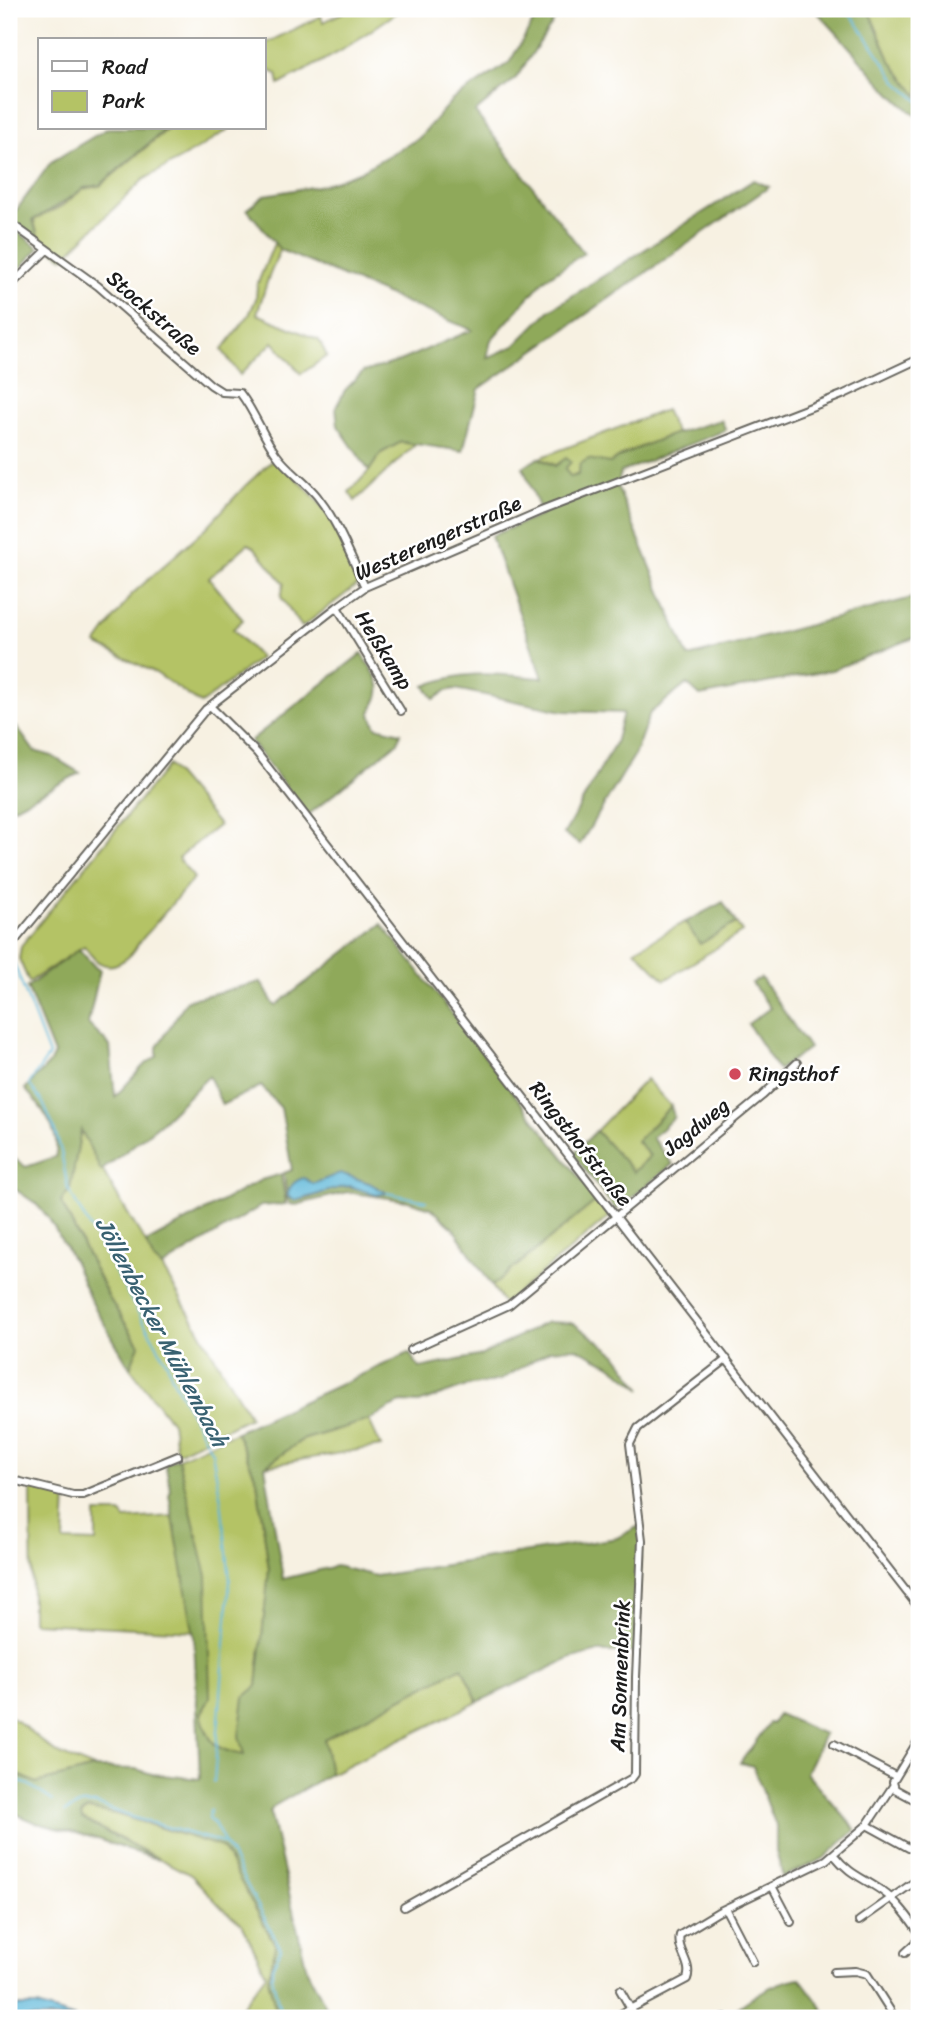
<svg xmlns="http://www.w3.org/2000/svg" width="928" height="2027" font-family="Sriracha,sans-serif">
<rect width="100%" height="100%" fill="#fff"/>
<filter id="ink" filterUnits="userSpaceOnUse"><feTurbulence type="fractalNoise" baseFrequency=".0143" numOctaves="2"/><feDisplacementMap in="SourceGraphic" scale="14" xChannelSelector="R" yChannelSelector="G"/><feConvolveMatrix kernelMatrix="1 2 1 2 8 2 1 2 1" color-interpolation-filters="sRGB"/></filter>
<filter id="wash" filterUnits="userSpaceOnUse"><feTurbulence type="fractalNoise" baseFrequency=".00686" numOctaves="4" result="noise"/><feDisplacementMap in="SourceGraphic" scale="28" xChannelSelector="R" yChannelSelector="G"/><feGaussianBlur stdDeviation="1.57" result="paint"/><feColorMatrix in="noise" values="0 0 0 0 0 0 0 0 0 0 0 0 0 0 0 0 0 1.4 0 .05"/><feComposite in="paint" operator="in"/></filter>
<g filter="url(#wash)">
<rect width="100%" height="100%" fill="#f7f1e2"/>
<path fill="#b4c365" stroke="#687040" stroke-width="2" d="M350 9H402L341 51 279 85 277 74C260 68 264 61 264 44L321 16 323 22Z
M868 9H919V97L890 60Z
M169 128H230L201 147 143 180 63 258 39 241 34 220 62 206 83 189 100 186Z
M275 241 280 250 269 276 257 314 319 340 327 356 301 374 273 342 240 375 222 350 249 315 256 299 257 285Z
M665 410 676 433 626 453 610 463 570 477 565 469 539 458Z
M401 442 415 445 355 501 349 492 369 471 381 453Z
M275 458C300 482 326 505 342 537 349 552 354 568 360 583L302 627 281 597 284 583 254 547 248 544 209 578 243 620 233 629 260 658 201 704 156 673 96 644 131 595 207 527 245 486Z
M168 765 219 825 178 858 194 878 138 944C132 957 114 971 100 963 93 960 89 952 84 946L29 982 19 959 21 946Z
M685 922 700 944 736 923 742 932 665 980 635 950Z
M646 1079 671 1106 637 1141 650 1156 633 1172 596 1131Z
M81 1128C99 1166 119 1200 141 1235 149 1247 152 1258 162 1267L250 1417 177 1453 172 1423 130 1368 139 1344 109 1298 61 1202 70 1189Z
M597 1200 610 1216 504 1304 492 1286Z
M369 1420 381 1446 265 1466 302 1440Z
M236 1432 257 1480 269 1569 257 1686 252 1691 244 1755C215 1750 208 1742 201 1714L210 1698 178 1458Z
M31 1488 66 1496 64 1541 96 1542V1513H121L125 1519 173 1516 194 1631 34 1623 32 1621Z
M462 1667 478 1702 330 1774 324 1739Z
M9 1716 20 1723 55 1752 94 1768 36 1783 9 1770Z
M88 1809 116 1814 222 1847 276 1946 268 1979 278 2018H233L266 1974 242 1924 224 1910 191 1875 82 1819 81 1815Z"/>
<path fill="#8fa95a" stroke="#56623b" stroke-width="2" fill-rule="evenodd" d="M541 9H565L560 12 516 78 475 112 584 253 544 280 491 340 487 358 514 346 550 310 754 180 769 187 479 389 463 451 401 442 381 453 369 471 338 426 336 407 345 390 363 372 397 362 472 330 280 250 247 209 265 195 323 185 359 172 419 138 451 101 509 63Z
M814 9H868L890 60 919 97V118C879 88 850 44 814 9Z
M108 128H167L100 185 84 188 61 204 33 220 39 241 10 219 51 162Z
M9 225 39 248 9 281Z
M721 420 726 430 621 472 617 486 688 657 919 596V636L832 670 700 696 687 684 650 713 634 756 580 844 564 834 615 743 623 713 563 711 455 689 446 691 434 699 425 686C467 668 500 675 543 678L491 536 542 515 523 467 539 458 555 466 566 458 571 462 565 469 571 477 578 475 580 464 588 459 610 463C644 442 683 431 721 420Z
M362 653C376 678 389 686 370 712L376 727 401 733 398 742 308 815 250 741Z
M9 722 16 726 34 751 52 756 80 773 9 810Z
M723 902 736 923 700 944 685 922Z
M382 924 597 1200 492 1286 453 1228 431 1208 408 1201 347 1192 296 1205 290 1204 287 1199 284 1173 292 1170 281 1108 261 1086 222 1105 209 1076 160 1124 101 1171 81 1130 70 1189 61 1202 109 1298 139 1345 130 1368 90 1299 74 1262 48 1217 35 1203 9 1185V1155L26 1167 55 1157C62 1133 41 1106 25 1089L49 1064 54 1054 27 987 79 949 96 968 100 970 88 1024 110 1046 115 1097 143 1066 157 1056V1047L187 1000 261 982 275 1006ZM346 1175 369 1183 386 1193C370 1197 357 1184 341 1187 324 1190 308 1203 291 1199L307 1180 313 1185Z
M761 978 809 1048 778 1070 748 1024 770 1008 752 983Z
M671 1106 674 1117 652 1138 673 1164 616 1210 573 1154 596 1131 634 1172 650 1156 637 1141Z
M281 1174 286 1204 261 1206 162 1267 153 1259 146 1243 261 1180Z
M547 1322 573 1323 616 1354 642 1389 609 1364 576 1348 550 1350 501 1380 467 1386 419 1403 401 1402 369 1420 302 1440 265 1466 283 1579 336 1566 376 1576 617 1538 639 1526 641 1541 636 1652H595L569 1659 478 1702 462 1667 324 1739 330 1774 274 1806 270 1812 307 1970 332 2018H278L268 1979 276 1946 222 1847 116 1814 88 1809 81 1815 82 1819 159 1860 91 1837 37 1823 9 1811V1771L36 1783 94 1768 136 1769 152 1774 200 1779 194 1636 169 1495 171 1490 165 1463 178 1458 207 1576 210 1698 201 1714C209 1742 213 1750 244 1755L239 1736 244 1697 257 1686 269 1569 257 1480 236 1432 409 1353 420 1368 482 1355Z
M778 1714 824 1734 806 1773 856 1830 823 1859 783 1877 776 1851V1826L753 1766 740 1763 769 1723 772 1724Z
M800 1978 826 2013 787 2018H725C747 2000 771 1982 800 1978Z"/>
<path fill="#5ab6d8" stroke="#3b697a" stroke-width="2" d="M340 1173 369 1183 387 1193 376 1195 350 1186 342 1187 295 1201 288 1196C288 1187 295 1180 304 1178L313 1184Z
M9 2006H37L75 2018H9Z"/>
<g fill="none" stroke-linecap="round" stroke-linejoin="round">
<path stroke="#5ab6d8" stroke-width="2" d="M844 9 855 20 898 83 919 101
M13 961 49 1055 29 1084 43 1103 54 1128 61 1151 68 1189 167 1363 172 1378 212 1452 221 1500 230 1580 214 1782
M387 1193 426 1201
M9 1777 29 1785 53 1801
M210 1810 209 1819 214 1823 281 1949 272 1968V1977L282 2018
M65 1812 81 1804H97L131 1817 223 1843"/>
</g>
</g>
<g filter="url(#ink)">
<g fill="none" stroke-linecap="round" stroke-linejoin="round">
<g stroke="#696761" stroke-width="10">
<path id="minor" d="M9 222 98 286 211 385 222 392 240 393C255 412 262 435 276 454 287 470 305 481 317 496 339 524 350 555 365 587
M9 287 47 250
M337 607 401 711
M210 706 257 753 919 1608
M9 948 206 709 337 607 365 587 541 511 842 395 919 359
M410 1350 509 1305 762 1096 797 1063
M9 1479 73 1495H83L178 1456
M919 1739 893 1782 895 1789 919 1802
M834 1744 895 1776
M867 1825 909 1848
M834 1855C850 1875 862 1877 882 1891 898 1902 908 1917 919 1932
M772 1886 791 1922
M404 1907 632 1778 635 1774 636 1677 642 1540 630 1444 638 1428 727 1359
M726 1910 753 1962
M859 1921 917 1880
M905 1953 919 1940
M834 1972 855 1971 867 1974 895 2018
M620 1990 636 2018
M725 2017 726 2018
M613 2018 687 1979C693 1963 676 1951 680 1935L718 1912 826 1860 867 1825 893 1786"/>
</g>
<g stroke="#696761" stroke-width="11">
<path id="major" d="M900 2018 919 2015"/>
</g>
<use href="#minor" stroke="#fff" stroke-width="6"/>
<use href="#major" stroke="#fff" stroke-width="8"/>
</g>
</g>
<circle fill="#d1495b" stroke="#fff" stroke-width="2.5" cx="735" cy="1074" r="7"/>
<g text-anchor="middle" stroke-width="5" stroke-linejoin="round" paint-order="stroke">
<g font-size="21" fill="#1c1c1c" stroke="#fff">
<text transform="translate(154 313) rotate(41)" y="7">Stockstraße</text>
<text transform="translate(438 538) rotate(-24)" y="7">Westerengerstraße</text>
<text transform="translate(384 650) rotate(58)" y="7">Heßkamp</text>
<text transform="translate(696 1127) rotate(-39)" y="7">Jagdweg</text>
<text transform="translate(581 1144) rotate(52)" y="7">Ringsthofstraße</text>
<text transform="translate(620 1676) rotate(-88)" y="7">Am Sonnenbrink</text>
</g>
<g font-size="21" fill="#1c1c1c" stroke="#fff" text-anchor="start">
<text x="749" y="1081">Ringsthof</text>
</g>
<g font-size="23" font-style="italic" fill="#386171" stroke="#fff">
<text transform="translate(162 1332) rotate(62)" y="8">Jöllenbecker Mühlenbach</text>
</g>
</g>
<rect width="928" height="2027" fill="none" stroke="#fff" stroke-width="35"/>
<rect x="38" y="38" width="228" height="91" fill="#ffffff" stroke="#a4a4a4" stroke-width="2"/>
<rect x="52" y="61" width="35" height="10" fill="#ffffff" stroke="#a4a4a4" stroke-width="2"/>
<text x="102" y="74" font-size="21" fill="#1c1c1c">Road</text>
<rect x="52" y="91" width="35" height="21" fill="#b4c365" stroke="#a4a4a4" stroke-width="2"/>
<text x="102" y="108" font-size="21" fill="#1c1c1c">Park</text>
</svg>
